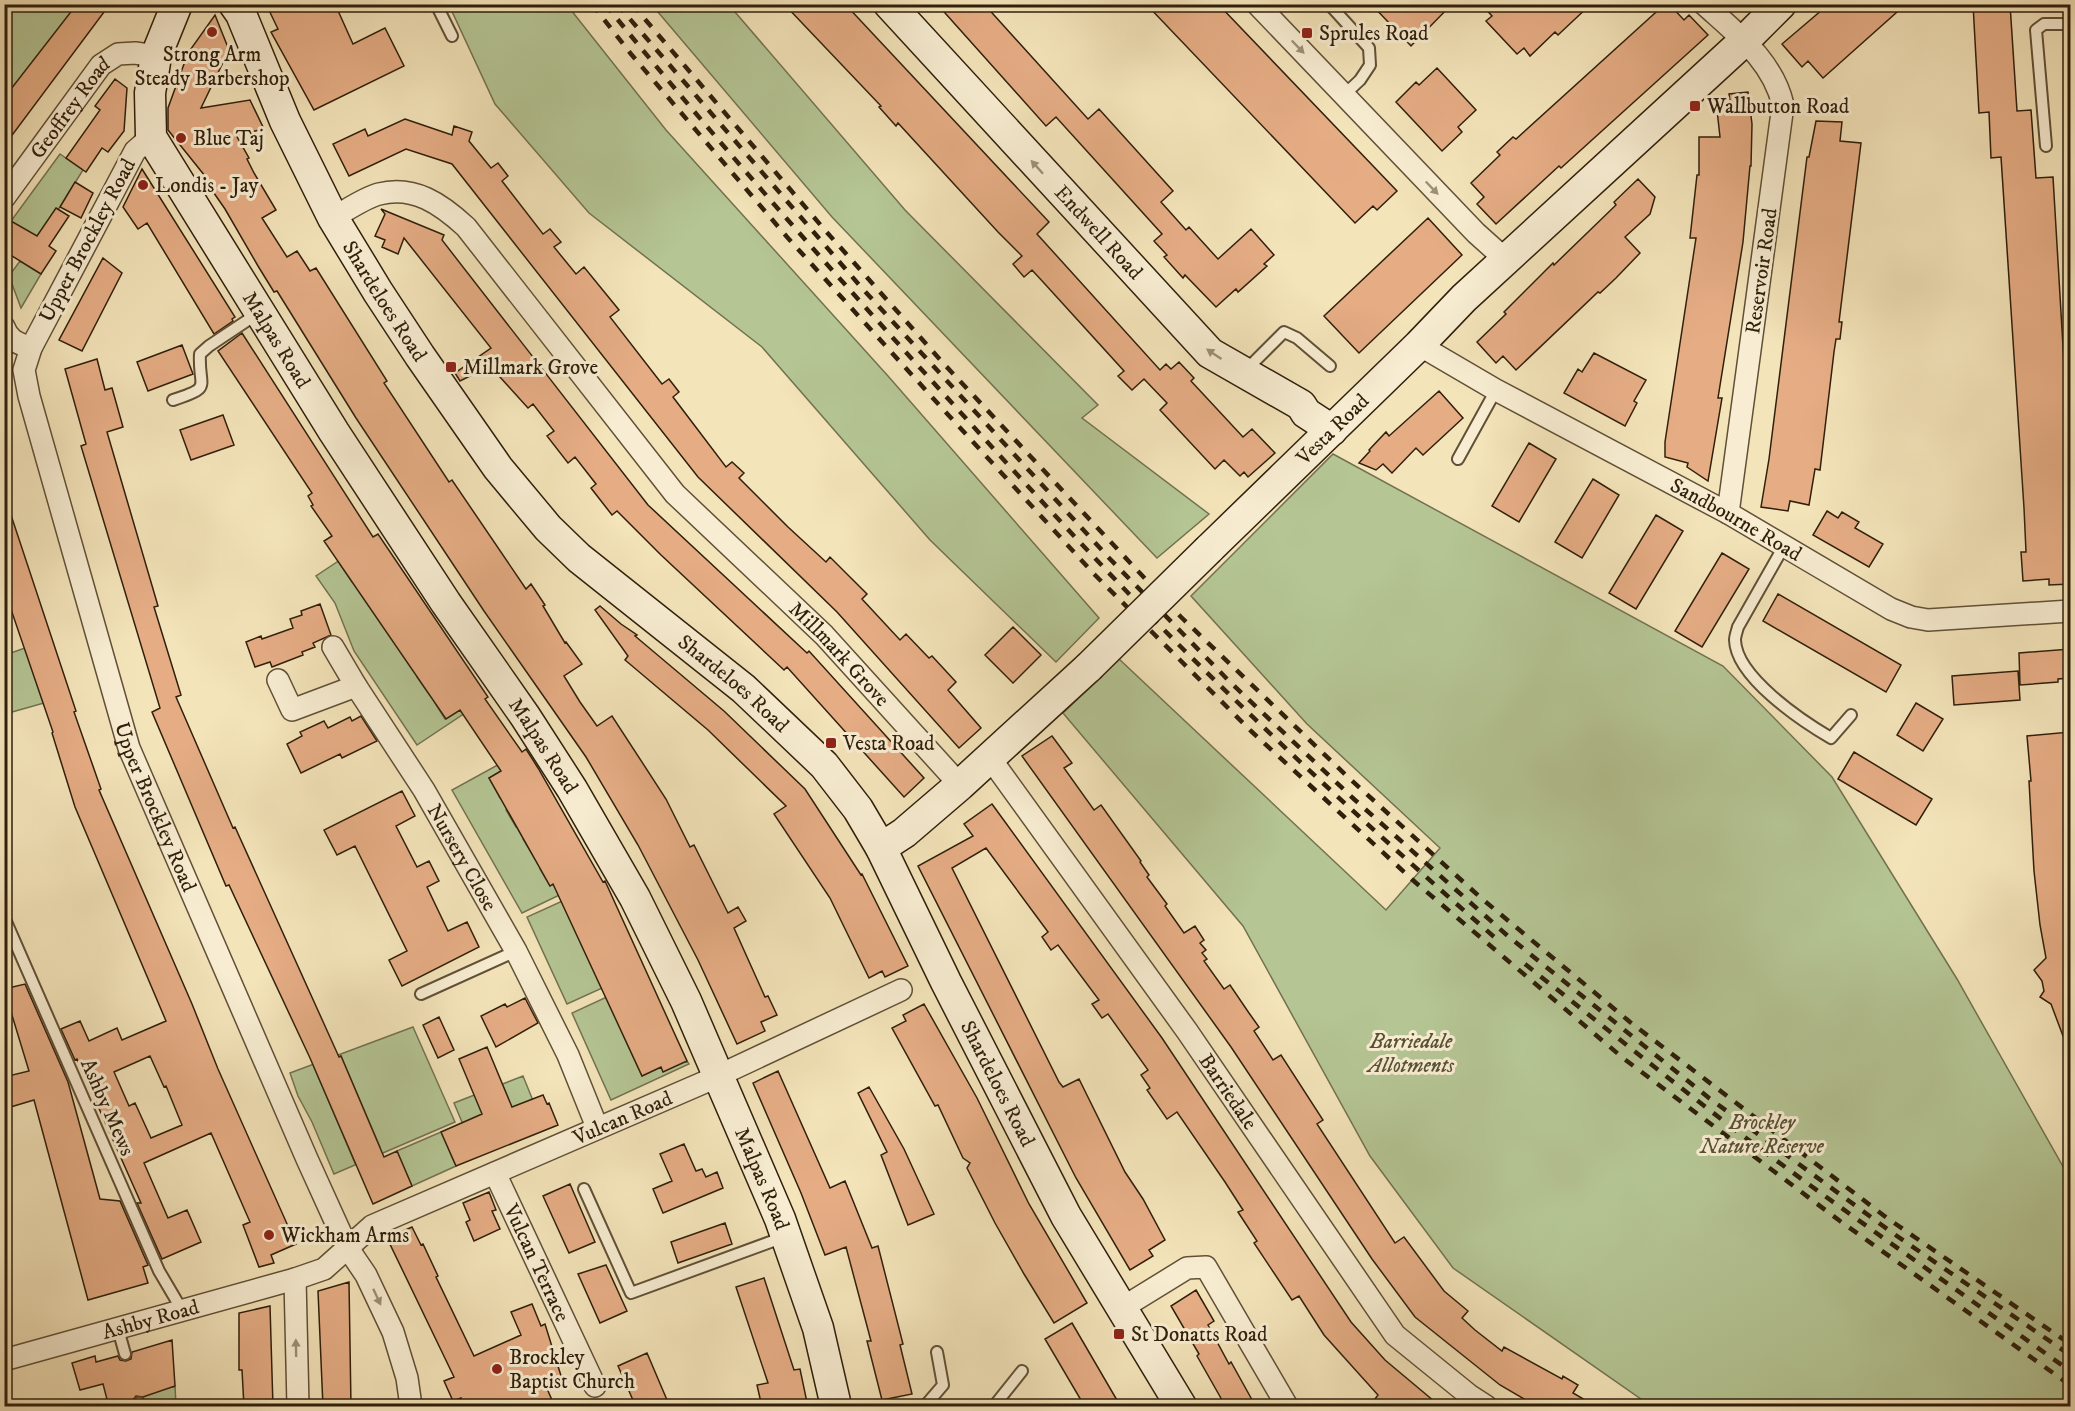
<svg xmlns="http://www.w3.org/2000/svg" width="2075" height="1411" font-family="'IM FELL DW Pica',serif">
<rect width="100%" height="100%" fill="#f4e4ba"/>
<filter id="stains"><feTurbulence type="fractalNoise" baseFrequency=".00333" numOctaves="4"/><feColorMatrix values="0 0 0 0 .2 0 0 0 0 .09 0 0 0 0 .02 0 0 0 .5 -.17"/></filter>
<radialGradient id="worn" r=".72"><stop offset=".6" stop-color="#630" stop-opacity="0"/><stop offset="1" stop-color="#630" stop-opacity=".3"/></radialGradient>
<path fill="#b5c594" stroke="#727250" stroke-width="1.5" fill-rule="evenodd" d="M5 5H77L5 98Z
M449 5H567L666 130 888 376 1099 618 1056 662 930 540 762 347 589 213 495 104Z
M652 5H729L905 210 1098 405 1082 418 1209 514 1157 558 832 217Z
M60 154 83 170 60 207 36 238 11 221Z
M20 261 41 274 21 308 9 276Z
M1333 454 1723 666 1832 777 1957 979 2070 1179V1406H1651L1453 1268 1370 1156 1243 926 1063 713 1119 659 1386 910 1440 848 1307 724 1191 596Z
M355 550 341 565 352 582 369 571 400 651 411 667 434 666 417 677 429 694 445 683 451 692 435 703 445 719 462 708 465 713 417 745 354 651 335 603 316 576Z
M25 648 44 703 5 714V655Z
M503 762 506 768 489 778 500 798 518 788 524 799 506 810 516 827 534 817 523 839 535 859 552 849 558 859 540 869 550 886 567 876H599L522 913 452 790Z
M580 893 620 980 567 1004 527 917Z
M624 989 621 1030 642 1076 661 1067 664 1071 687 1061 689 1064 611 1100 572 1013Z
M413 1027 455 1122 334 1174 312 1122 298 1096 290 1073ZM341 1056 380 1147 370 1157 355 1163 314 1067Z
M523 1076 536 1108 467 1134 454 1103Z
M441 1132 456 1166 412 1186 397 1151Z
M175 1386 176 1406H128L144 1402 143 1395Z"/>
<path fill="#e6ad85" stroke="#2f1f0b" stroke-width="1.5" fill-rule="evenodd" d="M77 4H110L4 146V98Z
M266 4H335L353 44 385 28 404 66 314 110 271 32 278 29Z
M784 4H845L1049 222 1037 234 1160 370 1166 364 1171 369 1179 362 1194 378 1191 381 1243 437 1252 429 1275 453 1248 477 1244 472 1240 476 1224 460 1215 469 1160 410 1167 403 1144 379 1132 390 1118 376 1124 371 1044 283 1032 270 1024 277 1013 264 1022 256 998 232 898 123 896 126 879 107 881 106Z
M937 4H984L1088 119 1099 109 1173 191 1161 202 1186 230 1189 227 1218 259 1251 229 1274 255 1264 264 1267 266 1238 292 1236 289 1216 307 1185 275 1183 278 1164 257 1167 255 1154 241 1162 234 1056 117 1046 126Z
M1146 4H1218L1397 191 1377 210 1373 206 1355 223Z
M1371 4H1452L1411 46Z
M1481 4H1591L1558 35 1555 32 1530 56 1524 48 1517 54 1486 21 1492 16Z
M1665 4H1669L1684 20 1689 15 1708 35 1561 168 1559 166 1496 224 1477 204 1484 197 1471 183 1500 155 1497 152 1513 137 1516 139Z
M1829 4H1906L1823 78 1808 61 1802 67 1782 44Z
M1973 4H2010L2017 111 2031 110 2036 178 2053 177 2070 465V584L2049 585V579L2023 581 2021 552H2026L2024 508 2001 157 1991 158 1989 112 1979 113Z
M215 15 229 50 201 108 250 100 264 129 236 135 249 158 247 159 254 173 276 210 262 218 287 257 297 251 310 271 316 268 387 381 384 383 449 482 452 480 526 589 531 584 545 605 543 606 565 643 566 642 582 664 564 676 580 702 597 726 612 716 666 799 690 847 694 845 728 913 738 907 746 921 734 928 765 997 768 996 777 1015 761 1022 765 1031 737 1044 698 960 638 845 586 757 484 611 356 418 277 291 274 292 258 266 225 209 207 183 209 181 168 130V108L188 53Z
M1437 68 1476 110 1458 127 1462 132 1442 151 1396 102 1416 82 1419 85Z
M115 79 127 88 124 131 108 152 102 148 86 172 66 158 100 110 95 106Z
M1748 92 1752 124 1751 166H1750L1743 242 1718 398H1722L1708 481 1687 467 1688 463 1665 457V442L1696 238H1690L1697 175H1699V137H1720L1717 110 1731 108 1729 94Z
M405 119 452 135 454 126 472 132 469 141 491 168 498 163 508 176 502 181 543 234 550 229 561 242 554 247 576 274 584 267 619 310 610 317 662 384 669 379 679 392 673 397 726 467 732 462 744 473 739 478 788 527 826 562 830 557 867 594 862 599 900 640 906 634 929 658 932 656 956 682 948 690 981 728 959 748 837 612 698 477 452 164 406 149 349 176 333 144 365 129 368 136Z
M1816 121 1842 122 1840 141 1861 143 1839 322H1842L1840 339H1836L1834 352 1820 470 1815 469 1809 505 1790 501 1788 511 1761 507 1769 459 1807 157H1809Z
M142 169 235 317 232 319 233 321 214 334 147 223 138 229 123 207Z
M1638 179 1655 197 1650 214 1625 237 1640 253 1616 278 1600 293 1598 292 1516 370 1503 356 1496 363 1477 342 1506 314 1504 312 1553 263 1554 265 1616 205 1614 202Z
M75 182 93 193 81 218 60 207Z
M56 208 69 216 49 246 56 251 41 274 4 251V231L11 221 37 236Z
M381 209 444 235 442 240 648 505 807 653 809 651 924 778 904 797 787 667 784 670 661 555 617 511 612 515 591 488 596 484 575 457 568 463 547 436 554 431 533 404 528 408 490 366 460 381 455 373 491 348 404 238 398 254 382 247 385 240 375 236 385 214Z
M1428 218 1462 255 1359 353 1324 316Z
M103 258 122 273 82 351 59 340Z
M242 333 373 537 378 534 488 697 485 699 522 752 526 749 538 768 603 882 605 881 687 1061 663 1072 661 1067 642 1076 553 884 550 886 489 778 501 771 460 710 446 719 324 541 332 536 311 506 313 505 308 496 312 493 218 351Z
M182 345 193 374 148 391 137 362Z
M1594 353 1646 380 1634 401 1637 403 1625 426 1564 393 1578 369 1582 372Z
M97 359 105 390 112 388 123 427 107 432 158 606 154 607 181 695 176 697 233 828 235 827 339 1057 341 1056 384 1157 397 1151 412 1186 373 1204 310 1058 229 885 226 886 152 712 160 708 81 446 86 444 65 369Z
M1439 391 1463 418 1423 455 1416 448 1392 473 1383 464 1376 470 1359 463 1370 451 1369 450 1386 432 1389 436Z
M223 415 234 445 191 460 180 430Z
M1529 443 1556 459 1519 522 1492 506Z
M1593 479 1619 495 1582 558 1555 542Z
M7 503 76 711 74 712 101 789 99 790 192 1004 218 1069 296 1244 271 1255 274 1263 259 1267 243 1225 250 1222 211 1133 144 1163 168 1218 187 1210 201 1242 162 1259 137 1203H141L77 1059 75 1060 61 1029 80 1021 89 1041 117 1028 122 1040 166 1021 75 807 52 733 53 732 4 589V504ZM150 1056 164 1087 166 1086 182 1125 151 1138 135 1103 129 1106 114 1072Z
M1827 511 1838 518 1842 512 1859 522 1855 528 1883 544 1869 567 1813 535Z
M1656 515 1683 531 1636 609 1609 593Z
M1722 553 1749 569 1702 647 1675 631Z
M1778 594 1901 665 1886 692 1763 621Z
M320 604 331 635 313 643 315 647 302 652 303 655 272 667 270 662 255 667 246 642 261 636 262 639 293 628 290 619 302 615 301 611Z
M600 606 621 624 637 635 635 636 724 711 805 789 861 875 862 874 908 966 885 977 882 971 869 978 830 898 774 814 786 806 708 730 625 660 628 656 595 610Z
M1013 627 1041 655 1013 683 985 655Z
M2070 649V678L2058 679V682L2020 685 2019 653Z
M2018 671 2020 700 1954 705 1952 676Z
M1916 703 1943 719 1923 751 1897 735Z
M361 716 377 741 342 758 340 754 301 773 287 744 302 736 300 732 324 721 328 728 350 717 352 721Z
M2070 732V1051L2069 1052 2051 1004 2040 997 2044 991 2042 981 2034 970 2046 958 2040 925 2034 871 2029 781H2031L2027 736Z
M1052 736 1072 763 1064 768 1094 810 1101 805 1141 861 1140 862 1149 875 1147 877 1167 904 1165 906 1184 933 1195 926 1204 940 1200 943 1206 950 1202 953 1207 959 1204 961 1224 989 1230 985 1249 1013 1259 1027 1254 1031 1273 1060 1281 1055 1323 1120 1317 1124 1395 1243 1404 1237 1444 1291 1468 1311 1462 1318 1475 1330 1502 1351 1504 1347 1562 1379 1563 1376 1578 1385 1573 1393 1597 1407H1538L1500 1385 1415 1317 1372 1259 1231 1047 1022 756Z
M1854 752 1932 799 1916 825 1838 779Z
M402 791 415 816 396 826 417 867 429 861 439 881 427 887 448 931 467 922 479 947 402 986 389 960 407 951 355 846 337 855 324 830Z
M992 804 1162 1038 1351 1322 1385 1360 1441 1407H1369L1378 1395 1324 1335 1299 1296 1292 1300 1254 1243 1257 1241 1238 1212 1243 1210 1225 1182 1177 1112 1167 1119 1147 1090 1150 1088 1141 1075 1148 1070 1108 1014 1102 1018 1092 1004 1099 1000 1058 945 1051 950 1042 937 1048 932 986 848 952 868 1059 1082 1063 1087 1079 1079 1125 1172 1143 1199 1165 1240 1149 1250 1153 1256 1130 1270 1076 1178 918 866 973 836 964 824Z
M25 984 68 1082 100 1199 120 1201 148 1265 143 1267 148 1283 88 1300 34 1100 4 1109V1077L29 1071 4 989Z
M525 998 538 1023 496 1047 481 1016 505 1004 507 1007Z
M924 1004 977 1098 1029 1204 1087 1303 1054 1323 1024 1274 995 1223 967 1168 970 1163 963 1158 938 1105 935 1106 892 1028 906 1021 903 1015Z
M439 1017 454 1050 438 1058 423 1025Z
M487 1047 512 1107 543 1095 547 1104 549 1103 558 1125 456 1166 441 1132 482 1114 459 1059Z
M778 1071 830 1188 845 1181 872 1248 878 1246 903 1344 900 1345 912 1394 882 1400 867 1341H871L846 1247 825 1255 801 1193 753 1083Z
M869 1087 904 1149 934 1214 908 1225 881 1155 887 1152 858 1093Z
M684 1144 696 1171 702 1169 706 1177 717 1172 723 1188 663 1213 653 1189 672 1181 660 1154Z
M570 1184 595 1242 569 1253 543 1196Z
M489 1192 496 1210 492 1211 500 1229 474 1241 466 1222 470 1220 463 1203Z
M725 1223 732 1244 678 1263 671 1242Z
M412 1227 421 1245 423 1244 438 1276 436 1277 474 1356 521 1335 511 1312 532 1304 541 1326 545 1324 562 1379 545 1384 555 1407H465L461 1398 453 1401 444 1381 454 1377 387 1238Z
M606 1265 627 1311 600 1323 578 1274Z
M764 1278 794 1370 800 1369 808 1407H762L757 1385 768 1383 736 1287Z
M349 1282 351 1407H323L318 1291Z
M1196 1290 1214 1321 1208 1325 1229 1364 1231 1362 1256 1407H1226L1197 1356 1199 1354 1171 1306Z
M270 1306 273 1407H244L242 1370H239V1313Z
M1072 1323 1121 1407H1085L1045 1339Z
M172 1340 175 1386 143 1397 136 1396 132 1401V1405L128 1407H109L103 1384 80 1390 72 1363 95 1356 96 1362 118 1356 120 1360 126 1361 131 1359 132 1352Z
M647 1353 670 1407H636L618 1366Z"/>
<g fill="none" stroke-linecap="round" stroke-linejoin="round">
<g stroke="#605037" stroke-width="14">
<path id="lane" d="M436 4 452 36
M1329 4 1369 48 1370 65 1360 80 1344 95
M2046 146 2036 30 2044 24H2070
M1245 371 1284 332 1297 338 1330 366
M173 400C214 387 198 388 200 354L209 346 257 314
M1458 459 1496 390
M1784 546 1738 627C1737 631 1735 636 1735 640 1736 677 1802 721 1831 738L1851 715
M4 917 159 1271 182 1310
M421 994 516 951
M584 1189 631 1293 784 1237
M118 1329 125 1354
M139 1403 140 1406
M925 1406 943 1385 937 1352
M994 1406 1022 1371"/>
</g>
<g stroke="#605037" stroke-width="24">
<g id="street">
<path d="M1257 4 1476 233 1505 259"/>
<path d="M1704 4C1737 34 1773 61 1783 105L1728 513"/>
<path id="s1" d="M151 137 135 151 31 348 24 370 29 396 129 748 307 1159 347 1247 366 1275 393 1332 407 1378 411 1406"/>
<path id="s2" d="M4 198 101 65 118 54 135 53 156 56"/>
<path id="s3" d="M333 218C347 210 364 198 379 194 414 185 441 204 466 227L675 494 824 635 960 785"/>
<path d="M4 327C9 341 18 343 31 348"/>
<path id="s4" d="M1419 345 1496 390 1728 513 1891 609 1911 617 1928 620 2070 611"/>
<path d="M333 647 356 686"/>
<path id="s5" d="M278 680 292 710 356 686 424 790 516 951 568 1055 597 1127"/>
<path id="s6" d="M990 758 1187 1031 1395 1335 1469 1395 1486 1406"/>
<path id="s7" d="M495 1173 595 1386"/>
<path d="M295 1279 298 1406"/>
<path d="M1122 1308 1187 1268 1206 1267 1287 1406"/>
<path id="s8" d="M4 1360 295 1279 324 1269 372 1226 705 1082 901 990"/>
</g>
</g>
<g stroke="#2f1f0b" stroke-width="33">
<g id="secondary">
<path id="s9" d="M177 4 156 56 150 93 151 137 334 432 446 603 525 716 572 789 635 898 686 1001 780 1219 818 1328 836 1406"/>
<path id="s10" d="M234 4 241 14 285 121 333 218 378 292 420 356 498 468 548 528 579 558 744 689 824 765 858 809 881 848 946 982 1066 1216 1181 1406"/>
<path id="s11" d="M889 4 1210 353 1301 405 1306 413 1332 430"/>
<path id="s12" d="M1209 549 1419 345 1464 298 1744 41 1781 4"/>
<path d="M881 848 904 833 960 785 1089 667"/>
</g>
</g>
<use href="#lane" stroke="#f8edd2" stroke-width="10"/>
<use href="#street" stroke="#f8edd2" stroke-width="21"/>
<use href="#secondary" stroke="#f8edd2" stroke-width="30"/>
<path stroke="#2f1f0b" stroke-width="4.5" stroke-dasharray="10 10" stroke-linecap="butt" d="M592 4 631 54 787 237 941 407 1095 575 1251 731 1415 882 1623 1058 1840 1221 2070 1385
M605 4C704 126 807 243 912 359 1002 458 1090 556 1184 650 1286 751 1392 848 1500 942
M617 4 861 287 1110 559 1230 682 1355 800 1509 937 1709 1098 1894 1234 2070 1355
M632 4 824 229 944 364 1181 617 1349 778 1481 898 1630 1022 1887 1218 2070 1344
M1525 964C1598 1022 1671 1081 1746 1138 1853 1218 1962 1293 2070 1371"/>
<g stroke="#2f1f0b" stroke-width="33" stroke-linecap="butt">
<path id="secondary-bridge" d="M1089 667 1209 549"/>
</g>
<use href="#secondary-bridge" stroke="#f8edd2" stroke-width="30"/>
</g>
<defs><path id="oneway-solid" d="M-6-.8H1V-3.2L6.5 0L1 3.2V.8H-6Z" transform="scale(1.5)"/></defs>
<g fill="#9e9078">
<use href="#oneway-solid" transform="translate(1298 47) rotate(46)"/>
<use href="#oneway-solid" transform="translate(1037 167) rotate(-132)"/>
<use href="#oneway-solid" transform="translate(1432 188) rotate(46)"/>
<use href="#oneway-solid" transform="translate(1214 354) rotate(-146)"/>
<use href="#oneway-solid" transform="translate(377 1297) rotate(65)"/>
<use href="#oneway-solid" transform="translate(296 1348) rotate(-91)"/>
</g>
<g fill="#8f2418" stroke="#f8edd2" stroke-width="2">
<circle cx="212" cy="32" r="6"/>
<rect x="1301" y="27" width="12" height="12" rx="3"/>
<rect x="1689" y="100" width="12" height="12" rx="3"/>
<circle cx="181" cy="138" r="6"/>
<circle cx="143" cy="185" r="6"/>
<rect x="445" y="361" width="12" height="12" rx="3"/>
<rect x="825" y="737" width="12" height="12" rx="3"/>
<circle cx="269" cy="1235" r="6"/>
<rect x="1113" y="1328" width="12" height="12" rx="3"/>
<circle cx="497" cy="1369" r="6"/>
</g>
<g text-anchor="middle" stroke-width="6" stroke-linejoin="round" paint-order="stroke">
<g font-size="21" fill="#2f1f0b" stroke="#f8edd2" text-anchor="start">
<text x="1319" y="40">Sprules Road</text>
<text x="212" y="61" text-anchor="middle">Strong Arm<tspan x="212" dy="24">Steady Barbershop</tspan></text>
<text x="1707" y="113">Wallbutton Road</text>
<text x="193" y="145">Blue Taj</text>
<text x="155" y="192">Londis - Jay</text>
<text x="463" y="374">Millmark Grove</text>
<text x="843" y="750">Vesta Road</text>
<text x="281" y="1242">Wickham Arms</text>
<text x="1131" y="1341">St Donatts Road</text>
<text x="509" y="1364">Brockley<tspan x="509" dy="24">Baptist Church</tspan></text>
</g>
<g font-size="21" fill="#2f1f0b" stroke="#f8edd2">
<text dy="7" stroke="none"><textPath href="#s2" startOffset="112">Geoffrey Road</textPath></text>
<text dy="7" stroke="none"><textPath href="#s11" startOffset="310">Endwell Road</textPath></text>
<text transform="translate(87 240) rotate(-62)" y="7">Upper Brockley Road</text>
<text transform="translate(1761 271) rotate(-82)" y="7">Reservoir Road</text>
<text dy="7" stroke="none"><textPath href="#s10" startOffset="334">Shardeloes Road</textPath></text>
<text dy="7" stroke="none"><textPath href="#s9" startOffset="376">Malpas Road</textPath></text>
<text dy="7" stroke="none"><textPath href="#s12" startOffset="172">Vesta Road</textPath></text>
<text dy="7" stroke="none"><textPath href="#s4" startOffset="362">Sandbourne Road</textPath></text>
<text dy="7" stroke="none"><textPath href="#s3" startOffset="718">Millmark Grove</textPath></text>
<text dy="7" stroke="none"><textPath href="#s10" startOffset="856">Shardeloes Road</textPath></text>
<text dy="7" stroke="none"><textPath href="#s9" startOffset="862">Malpas Road</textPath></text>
<text dy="7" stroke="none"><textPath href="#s1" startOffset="724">Upper Brockley Road</textPath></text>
<text dy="7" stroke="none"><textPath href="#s5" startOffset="303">Nursery Close</textPath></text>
<text dy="7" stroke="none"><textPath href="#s10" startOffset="1342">Shardeloes Road</textPath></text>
<text dy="7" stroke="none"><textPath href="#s6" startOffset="410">Barriedale</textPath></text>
<text transform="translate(108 1107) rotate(66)" y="7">Ashby Mews</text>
<text dy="7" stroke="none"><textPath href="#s8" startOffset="670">Vulcan Road</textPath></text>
<text dy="7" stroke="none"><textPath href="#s9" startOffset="1348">Malpas Road</textPath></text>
<text dy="7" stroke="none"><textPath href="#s7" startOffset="99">Vulcan Terrace</textPath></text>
<text dy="7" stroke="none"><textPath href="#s8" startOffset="152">Ashby Road</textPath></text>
</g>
<g font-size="21" font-style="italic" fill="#575134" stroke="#f8edd2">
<text x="1411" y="1048">Barriedale<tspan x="1411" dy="24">Allotments</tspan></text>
<text x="1762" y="1129">Brockley<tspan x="1762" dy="24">Nature Reserve</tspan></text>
</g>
</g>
<rect width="2075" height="1411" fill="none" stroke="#f4e4ba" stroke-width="24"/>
<rect x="6" y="6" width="2063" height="1399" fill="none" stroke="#2f1f0b" stroke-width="3"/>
<rect x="12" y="12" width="2051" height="1387" fill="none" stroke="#2f1f0b" stroke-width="1.5"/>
<rect width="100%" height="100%" filter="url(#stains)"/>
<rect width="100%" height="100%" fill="url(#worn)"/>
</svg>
